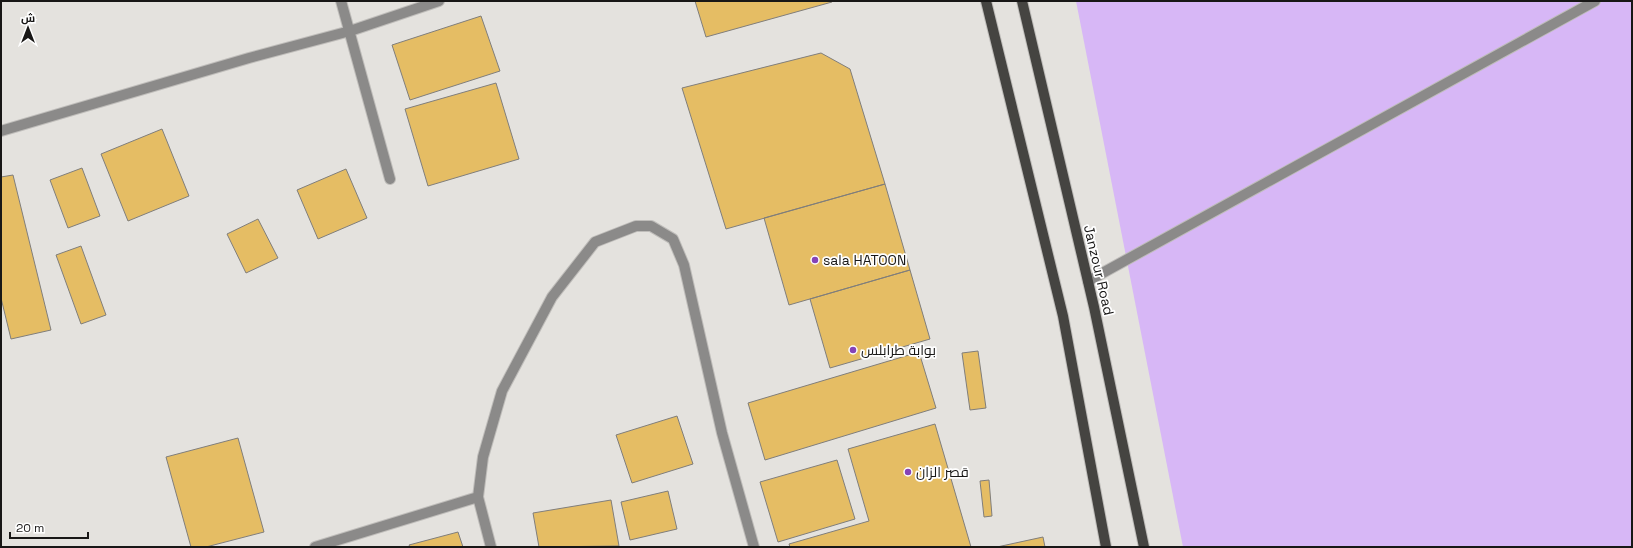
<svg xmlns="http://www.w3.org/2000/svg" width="1633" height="548" font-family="'Space Grotesk',Cairo,sans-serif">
<rect width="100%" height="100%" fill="#e4e2de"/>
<path fill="#d7b7f6" d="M1076 1H1632V547H1183Z"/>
<path fill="#e5bd64" stroke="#807e7b" d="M695 1H831L832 2 706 37Z
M481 16 500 71 410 100 392 45Z
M821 53 850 69 885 184 726 229 682 88Z
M496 83 519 159 428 186 405 109Z
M162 129 189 196 128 221 101 154Z
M82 168 100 216 68 228 50 180Z
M346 169 367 218 318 239 297 190Z
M13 175 51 330 11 339 1 298V177Z
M885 184 910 270 789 305 764 218Z
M258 219 278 258 246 273 227 234Z
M81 246 106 315 81 324 56 255Z
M910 270 930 339 830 368 810 299Z
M978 351 986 408 970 410 962 353Z
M919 352 936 408 765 460 748 403Z
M677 416 693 464 632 483 616 435Z
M935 424 971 547H790L789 544 869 521 848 449Z
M238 438 264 532 206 547H191L166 457Z
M837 460 855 519 778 542 760 482Z
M989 480 992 516 984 517 980 481Z
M668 491 677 529 630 540 621 502Z
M611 500 619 546 539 547 533 513Z
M458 532 463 547H410L409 545Z
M1043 537 1045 547H997Z"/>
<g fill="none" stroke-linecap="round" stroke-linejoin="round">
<g stroke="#bfbdba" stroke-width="12">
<path id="service" d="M1088 281 1595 1"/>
</g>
<g stroke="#bfbdba" stroke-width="12">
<path id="minor" d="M341 1 390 179
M1 131 249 58 350 31 439 1
M315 547 478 497
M491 547 478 497 483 457 502 391 552 297 595 242 636 226H651L673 239 684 265 722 433 754 547"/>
</g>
<g stroke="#bfbdba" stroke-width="12">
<path id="primary" d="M986 1 1063 316 1106 547
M1022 1 1094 307 1144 547"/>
</g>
<use href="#service" stroke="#8b8a89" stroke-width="10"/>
<use href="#minor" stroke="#8b8a89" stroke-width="10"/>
<use href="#primary" stroke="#454441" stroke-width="10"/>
</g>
<g fill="#8543b7" stroke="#fff" stroke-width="1.5">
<circle cx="815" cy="260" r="4"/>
<circle cx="853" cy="350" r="4"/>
<circle cx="908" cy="472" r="4"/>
</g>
<g text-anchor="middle" stroke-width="3.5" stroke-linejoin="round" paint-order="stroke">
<g font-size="14" fill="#181716" stroke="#fff" text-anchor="start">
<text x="823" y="265">sala HATOON</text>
<text x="861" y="355">بوابة طرابلس</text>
<text x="916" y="477">قصر الزان</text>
</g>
<g font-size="14" fill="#181716" stroke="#fff">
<text transform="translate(1099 270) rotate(77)" y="5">Janzour Road</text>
</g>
</g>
<rect width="1633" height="548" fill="none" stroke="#181716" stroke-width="4"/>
<g transform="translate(28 28)" stroke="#ffffff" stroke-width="3" paint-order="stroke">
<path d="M0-3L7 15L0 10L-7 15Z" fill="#181716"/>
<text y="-6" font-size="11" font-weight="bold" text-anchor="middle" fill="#181716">ش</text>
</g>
<path d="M10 532v6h78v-6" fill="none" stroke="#181716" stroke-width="2"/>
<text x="16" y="532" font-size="12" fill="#181716" stroke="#ffffff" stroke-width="3" paint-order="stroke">20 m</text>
</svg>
